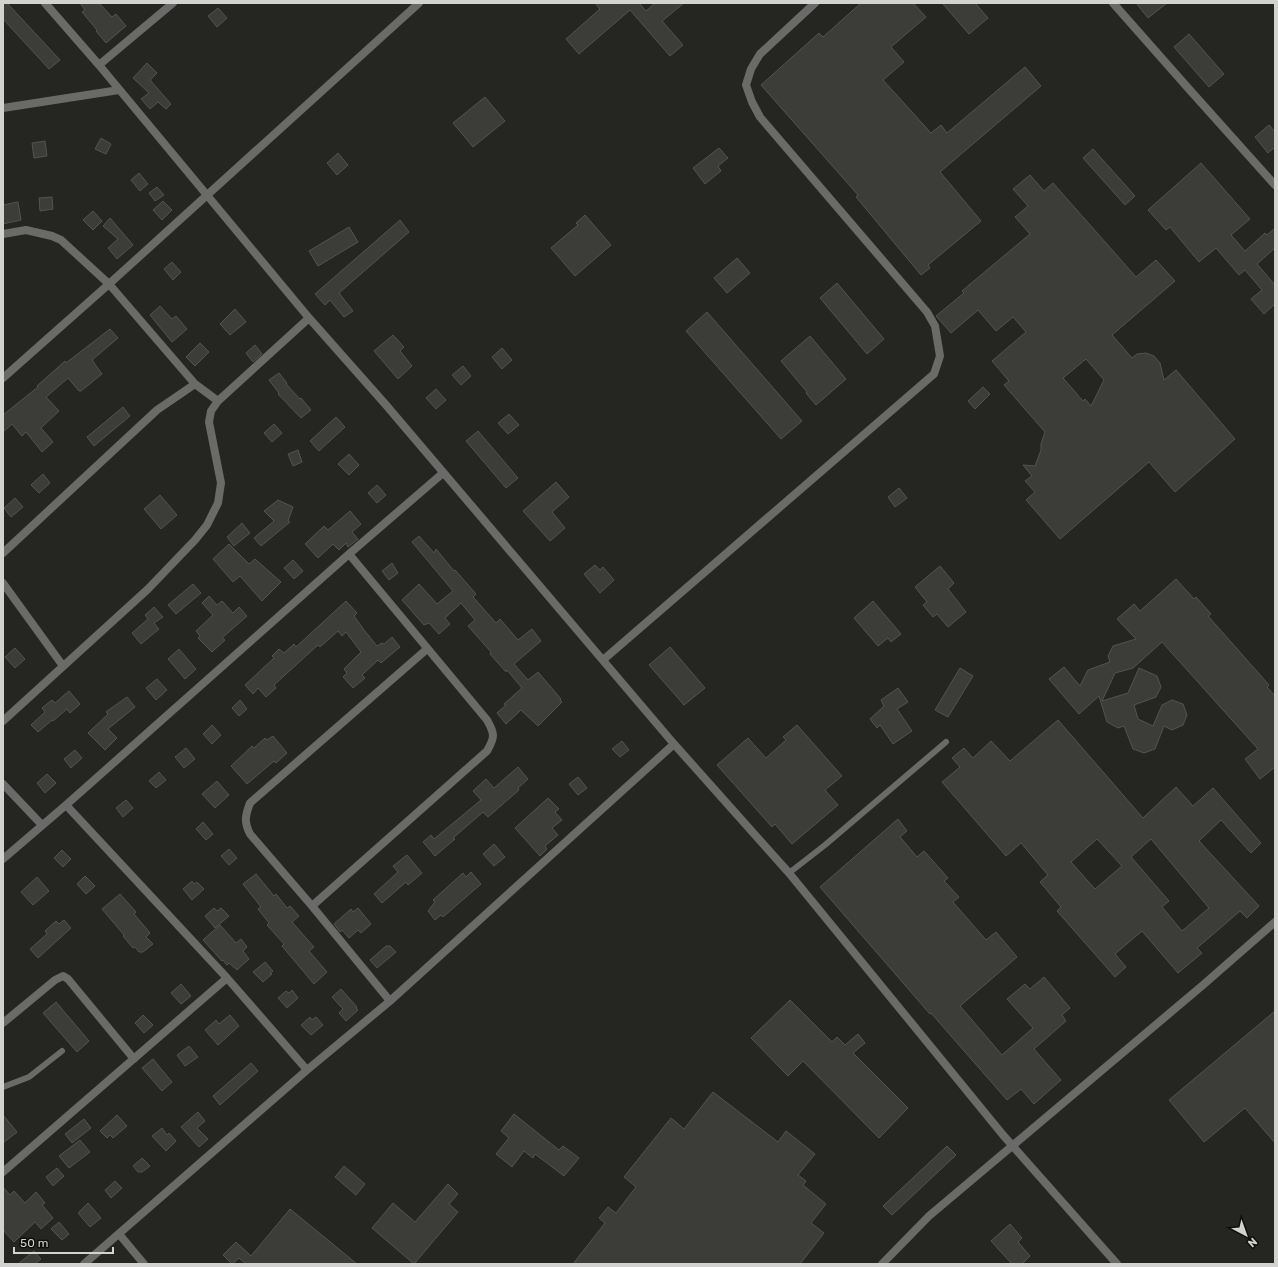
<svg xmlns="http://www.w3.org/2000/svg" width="1278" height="1267" font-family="Rubik,sans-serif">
<rect width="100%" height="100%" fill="#252521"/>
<path fill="#3c3d39" stroke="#53544f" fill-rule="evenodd" d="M3 3H7L60 60 49 69 3 19Z
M80 3H99L112 17 116 14 126 26 106 43 96 31 97 30 82 12 85 10Z
M595 3H639L646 11 655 3H684L662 21 683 45 670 56 630 10 579 54 566 39 600 9Z
M861 3H913L926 17 891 47 904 62 883 80 931 133 941 125 947 133 1025 67 1041 86 940 172 981 221 928 265 930 268 921 275 856 197 858 195 761 85 819 33 823 37Z
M942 3H975L988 18 969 34Z
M1136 3H1167L1148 18Z
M218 8 227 18 217 27 208 16Z
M1189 34 1224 74 1209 87 1174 47Z
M147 63 157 73 150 80 171 104 166 109 158 102 150 109 141 99 149 93 133 78Z
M485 97 505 121 473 147 453 123Z
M1269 125 1275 132V147L1268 153 1255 137Z
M101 138 111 144 106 154 95 149Z
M45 141 47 156 34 158 32 143Z
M719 148 728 158 718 166 721 171 705 184 693 168Z
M1093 149 1135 196 1125 205 1083 158Z
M338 153 348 165 337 175 327 163Z
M1201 163 1250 219 1231 235 1245 251 1265 233 1267 235 1275 228V248L1257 264 1275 285V304L1264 314 1251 299 1262 290 1245 270 1239 275 1216 248 1199 262 1170 227 1166 230 1148 210Z
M139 173 148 184 140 191 131 180Z
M1030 175 1044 191 1053 183 1136 277 1156 260 1175 281 1112 335 1132 358 1137 354 1146 353 1154 356 1160 363 1164 380 1176 370 1235 439 1175 492 1149 462 1060 539 1026 500 1035 492 1025 481 1032 476 1023 465 1035 466 1041 450V444L1045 432 1004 385 1009 381 992 361 1026 332 1013 317 996 331 978 310 951 333 936 316 964 293 962 291 1030 234 1015 217 1028 206 1013 189ZM1086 359 1104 380 1091 406 1085 399 1083 401 1063 378Z
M157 187 164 195 155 201 149 193Z
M52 197 53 209 40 211 39 198Z
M163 201 172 210 162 220 153 210Z
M18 202 21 220 3 224V205Z
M93 211 102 221 93 230 83 220Z
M585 215 611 245 575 276 551 248 578 225 576 223Z
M110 218 133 245 117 259 108 248 118 239 103 226Z
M400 220 409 232 339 293 353 311 344 317 330 300 325 305 315 294Z
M349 227 358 242 318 266 309 251Z
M737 258 750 273 727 293 714 278Z
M172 262 181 272 173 280 164 269Z
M837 283 884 339 867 354 820 298Z
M160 306 172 319 176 316 187 329 172 342 150 315Z
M235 309 246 322 230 335 220 324Z
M707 312 802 421 781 439 686 331Z
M110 329 118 338 92 360 102 374 81 391H79L68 378 46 397 59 411 41 428 53 442 42 452 26 432 22 436 12 424 3 432V415L38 387 37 386 65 361 66 363Z
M393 335 404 347 400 351 412 366 398 379 374 351Z
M810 336 846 379 816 405 806 393 807 392 781 361Z
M200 343 209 352 195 366 186 357Z
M255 345 262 354 253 362 246 353Z
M502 348 512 360 502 369 492 357Z
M463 366 471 376 461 385 452 375Z
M279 373 287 383 286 384 300 399 301 398 311 410 301 418 278 394 279 393 269 380Z
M983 387 990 394 975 409 968 401Z
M436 389 446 400 436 409 426 398Z
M123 407 130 416 94 446 87 437Z
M509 414 519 425 508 434 498 423Z
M336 417 345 427 319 451 310 441Z
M274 424 282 433 272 442 264 433Z
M478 431 518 478 506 488 466 441Z
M298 450 302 462 293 466 288 454Z
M349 454 359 465 349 475 338 464Z
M43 474 50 483 39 493 31 485Z
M556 482 569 497 552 512 565 528 550 541 523 511Z
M377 485 386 495 377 503 368 493Z
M899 488 907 498 895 507 888 497Z
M160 495 177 515 161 529 144 509Z
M15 498 23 507 11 517 4 508Z
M278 500 293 507 288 521 290 522 261 546 254 538 274 521 264 511Z
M350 511 361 524 352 532 358 539 348 547 346 543 339 550 333 544 318 558 305 544 324 526 328 530Z
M242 523 250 533 234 546 227 537Z
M419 536 434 553 436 549 454 571 455 570 476 594 473 597 496 623 500 619 518 640 532 629 541 641 514 664 528 680 538 672 561 699 560 700 562 702 538 726 521 710 506 724 497 713 506 705 504 704 522 688 507 670 506 672 490 654 491 652 468 626 475 620 461 603 445 618 450 624 439 634 429 623 424 625 402 600 419 584 437 604 453 591 412 542Z
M229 544 249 564 255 559 281 582 262 601 240 576 233 582 213 559Z
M293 560 303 571 294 579 284 568Z
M392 563 398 573 389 580 382 571Z
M595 565 600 570 603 567 614 580 600 593 584 574Z
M940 566 954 583 948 589 966 612 948 627 937 614 933 617 923 605 927 602 915 587Z
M1176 579 1194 599 1196 597 1211 614 1208 616 1269 685 1267 687 1275 696V767L1260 779 1245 759 1258 749 1162 642 1133 668 1115 673 1102 701 1128 693 1139 668 1157 676 1161 687 1156 697 1134 705 1138 719 1153 726 1162 705 1172 700 1183 704 1187 715 1183 725 1172 730 1164 726 1155 749 1144 753 1133 749 1124 726 1118 728 1107 722 1099 696 1079 714 1049 679 1064 667 1080 686 1088 670 1110 662 1108 656 1113 646 1136 639 1117 619 1134 604 1140 611Z
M193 584 201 593 176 614 168 605Z
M209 596 217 605 222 601 233 613 239 607 247 616 222 638 225 640 212 652 198 638 200 636 196 631 213 615 202 603Z
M346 601 357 613 354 616 364 630 377 646 382 643 384 644 392 637 400 647 381 663 378 660 362 675 365 678 353 688 343 677 347 673 344 669 361 652 346 632 342 636 338 631 320 647 318 645 274 685 276 688 266 697 258 688 253 694 245 685 274 658 272 656 279 649 284 653 294 644 296 647Z
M873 601 901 634 891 642 888 638 878 646 854 618Z
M154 607 163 617 154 623 159 629 141 644 132 633 148 619 145 615Z
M670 647 705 688 684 705 649 665Z
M15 648 25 659 15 668 5 657Z
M179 649 196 669 185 679 168 659Z
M960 668 973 676 948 717 935 710Z
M157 679 167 690 156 700 146 688Z
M898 688 908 702 897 709 912 731 893 744 880 725 877 728 870 719 884 706 881 700Z
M69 691 80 704 70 713 67 709 53 721 52 720 38 732 31 725 45 712 42 708 52 700 55 703Z
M127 697 135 707 108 729 117 738 105 750 88 733 108 714 106 712Z
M240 700 247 709 239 716 232 708Z
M1058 720 1143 818 1176 787 1193 806 1213 788 1261 843 1251 853 1221 820 1199 841 1259 906 1247 918 1240 911 1197 948 1202 953 1178 973 1142 931 1115 954 1126 967 1115 977 1057 911 1061 907 1040 882 1048 875 1021 843 1006 856 942 782 960 767 952 758 964 748 973 758 991 741 1010 761ZM1097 839 1122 866 1095 889 1071 862ZM1151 839 1209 908 1182 931 1162 907 1169 901 1131 857Z
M212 725 221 735 212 744 203 734Z
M797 725 842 776 825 790 838 805 792 844 775 824 772 827 717 765 748 738 766 758 786 740 783 737Z
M273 736 287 753 276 763 274 761 247 784 231 766 252 746 254 748 265 738 267 740Z
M622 741 629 750 620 757 612 749Z
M186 748 195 759 184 768 175 757Z
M75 750 82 758 71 768 64 759Z
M518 767 528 779 518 788 519 790 488 817 483 812 453 838 455 839 435 856 423 842 431 835 434 839 481 800 473 791 486 779 494 788Z
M159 772 166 780 156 788 149 781Z
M47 774 56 783 45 793 37 783Z
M578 777 587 788 578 795 569 784Z
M217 781 229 795 215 808 202 794Z
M548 798 559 809 555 812 562 820 552 828 558 835 545 846 547 849 540 856 515 828Z
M126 800 133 808 123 817 116 808Z
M898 819 907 831 900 837 917 857 924 851 948 878 944 881 959 897 953 902 986 940 996 932 1017 957 960 1006 1002 1055 1033 1028 1007 999 1025 984 1030 989 1044 977 1070 1008 1062 1015 1066 1021 1034 1049 1061 1080 1034 1104 1021 1089 1007 1100 931 1013 930 1014 820 887Z
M203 822 213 834 206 840 196 829Z
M494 844 505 857 494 866 483 854Z
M229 849 237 858 229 865 221 856Z
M62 850 71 859 63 867 54 858Z
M407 855 422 873 408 885 406 882 382 903 374 894 398 872 393 866Z
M471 872 481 884 443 917 441 915 435 920 428 911 435 902 433 900 463 873 466 877Z
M256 874 274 896 276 894 287 908 290 906 299 916 292 922 314 947 309 951 327 972 314 984 282 946 284 944 267 925 269 923 258 909 261 907 243 884Z
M85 876 95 886 86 894 77 884Z
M37 877 49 891 33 905 21 892Z
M192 881 194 884 197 882 204 889 192 900 183 889Z
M120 894 136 912 134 914 150 933 146 937 153 944 143 952H139L135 947 133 948 123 936 124 935 102 909Z
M214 908 217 911 221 908 229 916 215 928 205 916Z
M358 908 371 924 361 933 358 930 349 938 342 930 340 932 334 924 351 909 353 912Z
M64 920 71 928 38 958 30 949 47 934 45 931 56 921 59 924Z
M220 925 236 943 241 939 247 947 243 951 249 959 237 970 229 963 227 965 223 960 222 961 203 940Z
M386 946H390L396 952 377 968 370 960Z
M265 962 273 971 270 973 272 974 263 982 253 972Z
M181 984 191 996 181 1004 171 993Z
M341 989 357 1007 356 1008 358 1010 346 1021 339 1013 343 1009 332 997Z
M292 990 298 998 287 1008 278 998 286 991 289 993Z
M790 1000 832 1042 837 1037 845 1045 858 1034 865 1043 853 1053 908 1108 879 1138 803 1061 788 1076 751 1038Z
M56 1002 89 1041 77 1052 43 1013Z
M1275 1011V1143L1245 1108 1204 1142 1169 1100Z
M143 1015 153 1025 144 1033 135 1023Z
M230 1015 239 1026 218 1045 205 1030 216 1020 219 1024Z
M310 1017 312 1020 316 1017 323 1025 311 1035 301 1025Z
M189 1046 198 1057 185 1066 177 1055Z
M153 1059 172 1082 162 1091 142 1068Z
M251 1063 258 1071 220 1105 213 1096Z
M713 1092 778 1142 786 1131 815 1154 798 1175 806 1181 803 1185 826 1204 811 1223 824 1233 800 1264H573L605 1223 599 1218 608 1207 616 1213 636 1187 624 1177 671 1118 684 1129Z
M198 1112 205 1121 197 1128 208 1139 199 1147 181 1127Z
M514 1114 559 1150 563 1146 579 1158 564 1176 535 1154 533 1158 524 1151 512 1167 496 1154 509 1138 501 1131Z
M3 1115 17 1132 3 1143Z
M117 1115 127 1126 113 1138 110 1135 107 1138 100 1131Z
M84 1119 91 1128 72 1143 65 1134Z
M162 1128 167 1135 169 1133 176 1141 166 1151 152 1136Z
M80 1140 90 1152 69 1168 59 1156Z
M947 1146 956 1155 892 1215 883 1206Z
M142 1158 150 1166 142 1172H138L133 1166Z
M344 1166 365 1184 356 1195 335 1177Z
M57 1168 64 1176 53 1186 46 1177Z
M115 1181 122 1188 111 1198 105 1190Z
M448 1184 458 1194 449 1204 458 1212 414 1264 372 1228 393 1203 415 1222Z
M3 1187 10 1195 14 1191 25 1203 36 1192 45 1203 42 1205 53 1218 41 1229 35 1222 14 1242 3 1230Z
M88 1203 101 1218 90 1227 78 1213Z
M290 1209 357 1264H244L245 1263 239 1258 232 1264 223 1255 236 1242 251 1256Z
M59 1222 69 1234 62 1240 51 1229Z
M1010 1224 1022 1238 1018 1242 1030 1256 1022 1264H1012L991 1241Z
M34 1251 41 1259 35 1264H18Z"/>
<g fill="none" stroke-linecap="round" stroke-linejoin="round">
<path stroke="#6a6b69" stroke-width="6" d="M789 873 825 845 946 742
M3 1087 29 1077 62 1051"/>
<path stroke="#6a6b69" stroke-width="8" d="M45 3 99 65 309 318 386 405 674 744 789 873 1003 1135 1117 1264
M1113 3 1188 88 1275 185
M99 65 173 3
M3 108 119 90
M3 234 26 230 52 236 61 240 109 284 195 384
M3 378 109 284 419 3
M3 553 157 410 195 384 218 401
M3 583 63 666
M603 660 934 374 940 356 935 326 927 312 760 117 752 102 746 85 751 69 760 54 815 3
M3 721 148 589 195 540 207 525 218 503 221 483 209 422 211 411 218 401 309 318
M3 784 42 825
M66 805 227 978 307 1070
M3 859 66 805 349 554 443 473
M312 906 487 751C495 737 495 734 487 720L349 554
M390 1001 312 906 250 834C244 822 245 816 250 803L427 649
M3 1023 55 980 63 976 68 979 134 1059
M3 1172 227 978
M119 1234 144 1264
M84 1264 307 1070 390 1001 674 744
M882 1264 929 1216 1203 985 1275 922"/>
</g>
<rect width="1278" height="1267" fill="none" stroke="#d2d3d0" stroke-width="8"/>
<g transform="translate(1246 1235) rotate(139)" stroke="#0e0e0c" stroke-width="3" paint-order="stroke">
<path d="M0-3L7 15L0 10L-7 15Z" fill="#d2d3d0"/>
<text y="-6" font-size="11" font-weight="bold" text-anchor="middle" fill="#d2d3d0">N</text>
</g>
<path d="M14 1247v6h99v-6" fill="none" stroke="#d2d3d0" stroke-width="2"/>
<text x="20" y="1247" font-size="12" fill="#d2d3d0" stroke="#0e0e0c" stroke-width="3" paint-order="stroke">50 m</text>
</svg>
